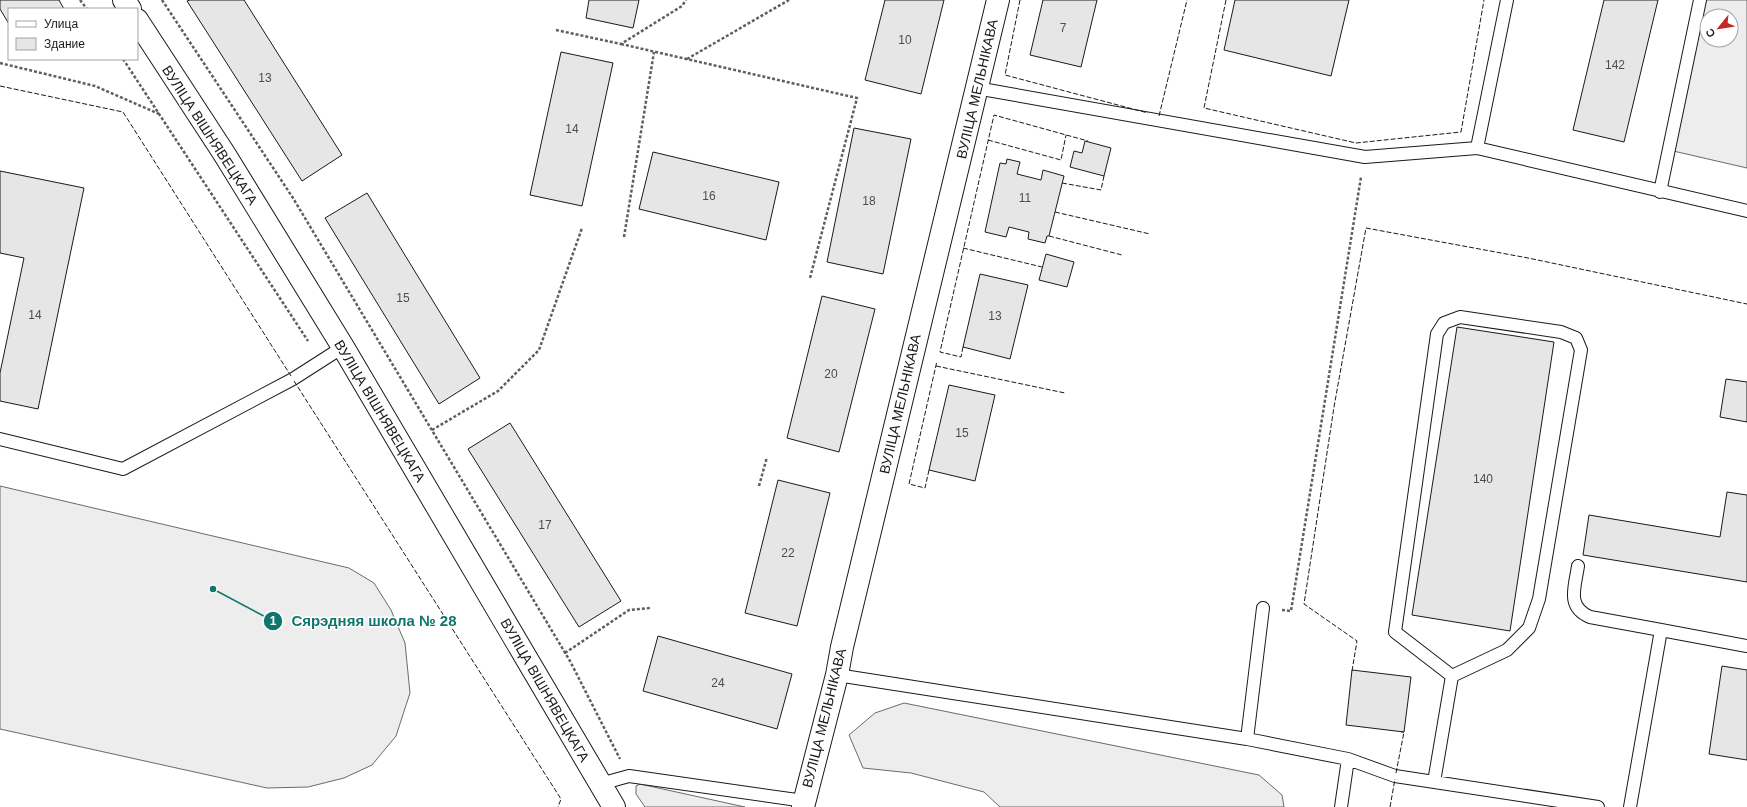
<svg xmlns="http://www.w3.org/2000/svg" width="1747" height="807" font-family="Arial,sans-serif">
<rect width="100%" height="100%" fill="#fff"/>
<path fill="#ededed" stroke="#6a6a6a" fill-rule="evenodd" d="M1700 0H1747V168L1669 150ZM1707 16H1731V40H1707Z
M0 486 349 568 374 583 391 610 405 643 410 693 396 736 372 765 344 778 308 787 267 788 0 729Z
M904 703 1259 775 1282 795 1284 807H1000L984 792 911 773 863 768 849 735 875 713Z
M640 784 745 807H645L636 794V786Z"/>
<path fill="#e6e6e6" stroke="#1a1a1a" d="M0 0H59L64 9H9V24L0 9Z
M190 0H244L342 155 302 181 187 1Z
M589 0H639L633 28 586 18Z
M885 0H944L921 94 865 80Z
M1043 0H1097L1081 67 1030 55Z
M1235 0H1349L1331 76 1224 50Z
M1604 0H1658L1624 142 1573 130Z
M561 52 613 63 582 206 530 195Z
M854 128 911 139 883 274 827 262Z
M1085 141 1111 148 1104 176 1070 167 1074 151 1082 153Z
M653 152 779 182 766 240 639 209Z
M1007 159 1020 162 1017 174 1041 180 1043 170 1064 176 1049 236H1047L1045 243 1028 239 1029 232 1009 227 1006 237 985 232 1000 163 1006 164Z
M0 171 84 188 38 409 0 401V373L24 258 0 253Z
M367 193 480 378 439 404 325 218Z
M1046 254 1074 262 1067 287 1039 280Z
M980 274 1028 285 1010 359 963 347Z
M822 296 875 309 839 452 787 438Z
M1457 327 1554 342 1510 631 1412 615Z
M1726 379 1747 382V422L1720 417Z
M949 385 995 395 975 481 929 470Z
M510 423 621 601 579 627 468 449Z
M778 480 830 493 797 626 745 613Z
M1727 492 1747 495V582L1583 555 1589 515 1720 537Z
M658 636 792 674 777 729 643 691Z
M1722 666 1747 670V760L1709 754Z
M1352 670 1411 677 1404 732 1346 725Z"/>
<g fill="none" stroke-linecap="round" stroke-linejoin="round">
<g stroke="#1a1a1a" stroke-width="14">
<path id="service" d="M976 88 1365 157 1477 148 1747 211
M1477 148 1507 0
M1660 192 1700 0
M0 439 123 469 293 379 343 347
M1578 566C1575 587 1566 607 1590 617L1661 630 1630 807
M1661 630 1747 646
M837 675 1247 739 1348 759 1341 807
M1247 739 1263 608
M1348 759 1395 776 1598 807
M1434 782 1452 676 1395 632 1437 334 1444 323 1460 317 1561 332 1576 338 1581 350 1539 599 1529 628 1507 650 1452 676
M600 784 629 776 804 801"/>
</g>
<g stroke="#1a1a1a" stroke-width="24">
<path id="minor" d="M803 807 837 675 842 647 998 0"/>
</g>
<g stroke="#1a1a1a" stroke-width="24">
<path id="secondary" d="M124 0 130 9
M137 20 225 155 343 347 614 807"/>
</g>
<path stroke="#5f5f5f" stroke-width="2.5" stroke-dasharray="3 2" stroke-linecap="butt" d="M80 0 87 9
M162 0 293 198 570 661 620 759
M556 30 621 44 682 6 686 0
M621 44 857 98 810 278
M123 59 308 341
M687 59 789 0
M0 63 95 86 159 114
M624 237 654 52
M432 430 498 391 539 350 582 228
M759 486 767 457
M1282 610 1291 611 1361 177
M565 653 629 610 651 608"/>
<use href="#service" stroke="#fff" stroke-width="12"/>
<use href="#minor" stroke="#fff" stroke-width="22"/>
<use href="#secondary" stroke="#fff" stroke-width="22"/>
<path stroke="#1a1a1a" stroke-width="1" stroke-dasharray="5 2" stroke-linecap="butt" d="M1020 0 1005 75 1148 113
M1226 0 1204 108 1356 143 1461 132 1484 0
M0 86 123 112 291 376
M1159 116 1187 0
M988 140 1061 160 1066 135
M1062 183 1101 190 1104 176
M1055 212 1150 234
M1049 236 1122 255
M963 248 1042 267
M963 347 961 357 940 352 994 115 1088 141
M936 366 1065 393
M294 381 561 799 558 807
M929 470 925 488 909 484 937 361
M1352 671 1357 641 1304 604 1334 407 1366 228 1528 258 1747 304
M1396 773 1404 732H1401
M1390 807 1395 779"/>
</g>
<g text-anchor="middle" stroke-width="3" stroke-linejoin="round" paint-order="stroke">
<g font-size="12" fill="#4d4d4d">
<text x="1063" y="32">7</text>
<text x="905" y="44">10</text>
<text x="1615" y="69">142</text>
<text x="265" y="82">13</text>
<text x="572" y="133">14</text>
<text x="709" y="200">16</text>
<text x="1025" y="202">11</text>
<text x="869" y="205">18</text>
<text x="403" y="302">15</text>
<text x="35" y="319">14</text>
<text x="995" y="320">13</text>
<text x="831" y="378">20</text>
<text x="962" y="437">15</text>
<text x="1483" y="483">140</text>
<text x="545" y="529">17</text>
<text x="788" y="557">22</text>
<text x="718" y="687">24</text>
</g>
<g font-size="14" fill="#1a1a1a" stroke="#fff">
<text transform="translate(977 89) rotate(-77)" y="5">ВУЛІЦА МЕЛЬНІКАВА</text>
<text transform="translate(210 135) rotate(57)" y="5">ВУЛІЦА ВІШНЯВЕЦКАГА</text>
<text transform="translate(900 404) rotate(-77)" y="5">ВУЛІЦА МЕЛЬНІКАВА</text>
<text transform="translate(380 411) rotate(59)" y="5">ВУЛІЦА ВІШНЯВЕЦКАГА</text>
<text transform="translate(545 690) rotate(60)" y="5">ВУЛІЦА ВІШНЯВЕЦКАГА</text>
<text transform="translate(824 718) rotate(-76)" y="5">ВУЛІЦА МЕЛЬНІКАВА</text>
</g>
</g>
<path fill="none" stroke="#0f766e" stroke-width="1.5" d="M213 589L273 621"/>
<g fill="#0f766e" stroke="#fff" stroke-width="1.5">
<circle cx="213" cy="589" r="4"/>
<circle cx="273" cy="621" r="10"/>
</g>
<g font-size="12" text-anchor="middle" font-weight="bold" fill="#fff">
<text x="273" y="625">1</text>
</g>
<g font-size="15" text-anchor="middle" font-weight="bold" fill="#0f766e" stroke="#fff" stroke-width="3" stroke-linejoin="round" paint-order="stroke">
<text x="374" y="626">Сярэдняя школа № 28</text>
</g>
<rect x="8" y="8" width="130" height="52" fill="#ffffff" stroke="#a3a3a3"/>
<rect x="16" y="21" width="20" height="6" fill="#ffffff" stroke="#a3a3a3"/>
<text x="44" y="28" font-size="12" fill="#1a1a1a">Улица</text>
<rect x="16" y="38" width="20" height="12" fill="#e6e6e6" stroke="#a3a3a3"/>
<text x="44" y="48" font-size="12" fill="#1a1a1a">Здание</text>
<g transform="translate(1719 28) rotate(240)"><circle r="19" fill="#ffffff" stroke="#a3a3a3"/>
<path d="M0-3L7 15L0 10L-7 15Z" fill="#c62828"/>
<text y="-6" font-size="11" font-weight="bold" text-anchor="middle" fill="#1a1a1a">С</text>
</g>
</svg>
